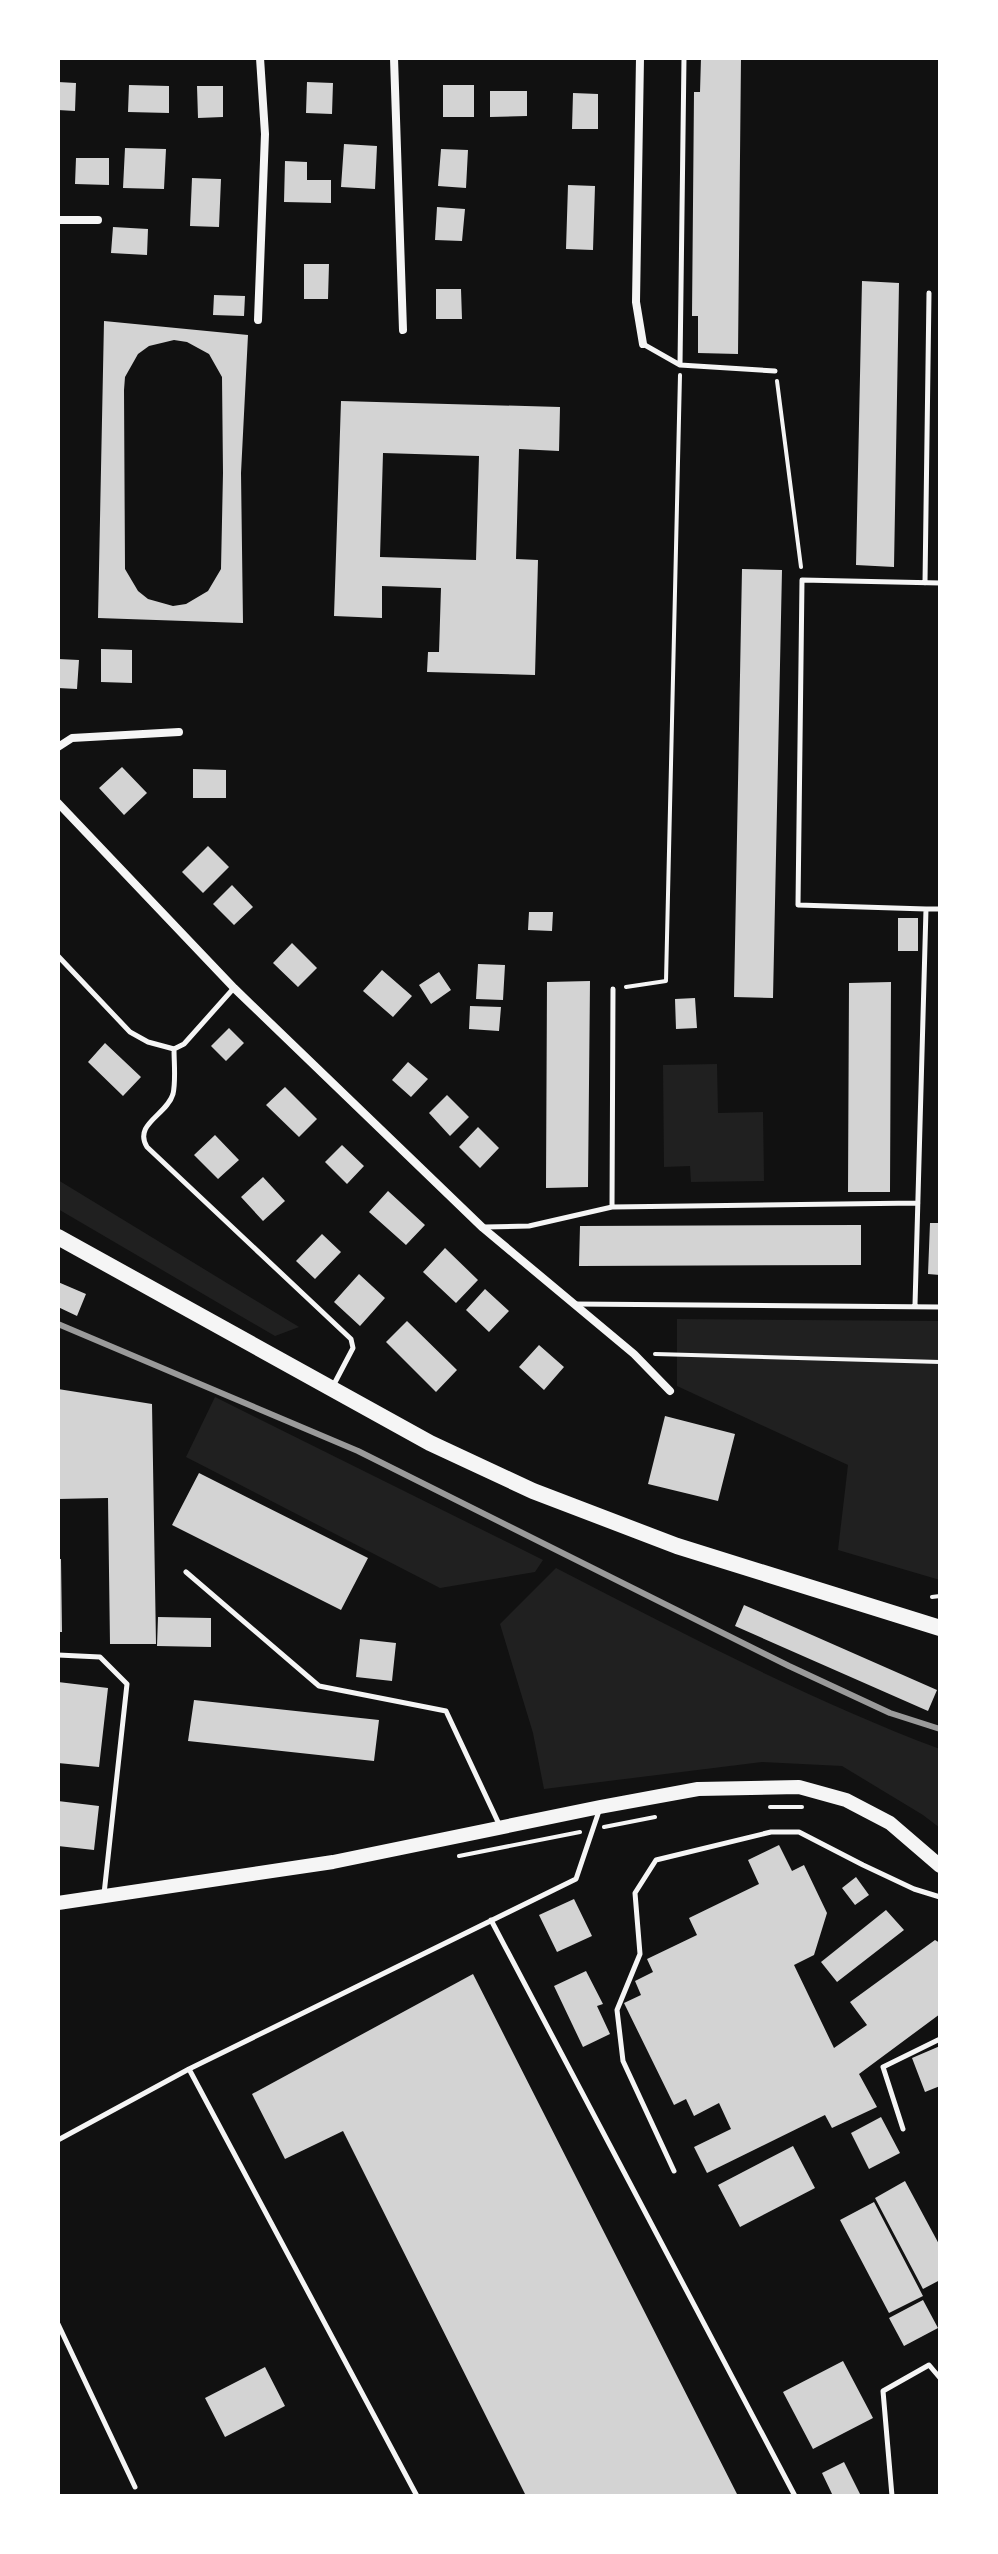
<svg xmlns="http://www.w3.org/2000/svg" width="998" height="2554" font-family="'IBM Plex Sans',sans-serif">
<rect width="100%" height="100%" fill="#111"/>
<path fill="#202020" d="M717 1064 718 1113 763 1112 764 1181 691 1182 690 1166 664 1167 663 1065Z
M58 1180 299 1327 275 1336 58 1209Z
M677 1319 940 1321V1580L838 1550 848 1465 677 1386Z
M215 1397 543 1560 535 1572 440 1588 186 1457Z
M556 1568C682 1633 807 1699 940 1749V1828L923 1815 842 1766 762 1762 544 1789 533 1733 500 1624Z"/>
<path fill="#d3d3d3" fill-rule="evenodd" d="M701 58H741L738 354 698 353V316H692L694 92H700Z
M58 82 76 83 75 111 58 110Z
M307 82 333 83 332 114 306 113Z
M129 85 169 86V113L128 112Z
M443 85H474V117H443Z
M197 86H223V117L198 118Z
M490 91H527V116L490 117Z
M573 93 598 94V129H572Z
M344 144 377 146 375 189 341 187Z
M125 148 166 149 164 189 123 188Z
M441 149 468 150 466 188 438 186Z
M76 158H109V185L75 184Z
M285 161 307 162V180H331V203L284 202Z
M192 178 221 179 219 227 190 226Z
M568 185 595 186 593 250 566 249Z
M437 207 465 209 462 241 435 240Z
M113 227 148 229 147 255 111 253Z
M304 264H329L328 299H304Z
M862 281 899 283 894 567 856 565Z
M436 289H461L462 319H436Z
M214 295 245 296 244 316 213 315Z
M104 321 248 335 241 473 243 623 98 618ZM174 340 187 342 209 354 222 377 223 473 221 569 208 591 186 604 173 606 148 599 138 591 125 569 124 390 125 377 138 354 149 346Z
M341 401 560 407 559 451 519 449 516 559 538 560 535 675 427 672 428 652H439L441 588 382 586V618L334 616ZM383 453 479 456 476 560 380 557Z
M742 569 782 570 773 998 734 997Z
M101 649 132 650V683L101 682Z
M58 659 79 660 77 689 58 688Z
M122 767 147 793 124 815 99 788Z
M193 769 226 770V798H193Z
M208 846 229 867 203 893 182 872Z
M232 885 253 907 234 925 213 904Z
M529 912H553L552 931 528 930Z
M898 918H918V951H898Z
M292 943 317 968 298 987 273 963Z
M478 964 505 965 503 1000 476 999Z
M382 970 412 996 393 1017 363 991Z
M439 972 451 990 431 1004 419 985Z
M590 981 588 1187 546 1188 547 982Z
M891 982 890 1192H848L849 983Z
M695 998 697 1028 676 1029 675 999Z
M470 1006 501 1007 499 1031 469 1029Z
M229 1028 244 1043 226 1061 211 1046Z
M105 1043 141 1077 123 1096 88 1062Z
M408 1062 428 1079 411 1097 392 1080Z
M285 1087 317 1119 299 1137 266 1105Z
M447 1095 469 1117 450 1136 429 1113Z
M478 1127 499 1148 480 1168 459 1147Z
M215 1135 239 1160 218 1179 194 1155Z
M342 1145 364 1166 347 1184 325 1162Z
M263 1177 285 1201 263 1221 241 1197Z
M388 1191 425 1225 406 1245 369 1212Z
M930 1223H940V1275L928 1274Z
M861 1225V1265L579 1266 580 1226Z
M322 1234 341 1252 315 1279 296 1261Z
M445 1248 478 1280 456 1303 423 1272Z
M359 1274 385 1298 360 1326 334 1302Z
M58 1282 86 1294 77 1316 58 1307Z
M485 1289 509 1311 489 1332 466 1310Z
M407 1321 457 1370 436 1392 386 1342Z
M539 1345 564 1367 544 1390 519 1367Z
M58 1389 152 1404 156 1644H110L108 1498 58 1499Z
M665 1416 735 1434 718 1501 648 1484Z
M199 1473 368 1558 341 1610 172 1525Z
M58 1559H61L62 1632H58Z
M744 1605 937 1690 928 1711 735 1626Z
M158 1617 211 1618V1647L157 1646Z
M360 1639 396 1643 392 1681 356 1677Z
M58 1682 108 1688 99 1767 58 1763Z
M194 1700 379 1720 374 1761 188 1741Z
M58 1801 99 1806 94 1850 58 1846Z
M779 1845 792 1871 804 1865 827 1913 814 1955 794 1965 834 2048 867 2025 850 2002 935 1940 940 1943V2014L859 2074 877 2107 832 2128 825 2115 707 2173 694 2147 731 2129 719 2103 694 2116 686 2099 674 2105 624 2003 641 1995 635 1981 653 1972 647 1959 697 1935 689 1918 759 1884 748 1860Z
M856 1877 869 1895 855 1905 842 1888Z
M574 1899 592 1936 557 1952 539 1915Z
M886 1910 904 1930 837 1982 821 1962Z
M586 1971 603 2004 597 2006 610 2034 583 2047 554 1986Z
M473 1974 738 2496H526L343 2131 285 2159 252 2094Z
M940 2046V2086L925 2092 912 2058Z
M881 2117 900 2153 869 2169 851 2133Z
M793 2146 815 2188 740 2227 718 2185Z
M905 2181 940 2246V2280L923 2289 875 2198Z
M874 2202 923 2296 889 2313 840 2220Z
M923 2300 938 2328 904 2346 889 2318Z
M843 2361 873 2418 813 2449 783 2392Z
M265 2367 285 2406 225 2437 205 2398Z
M844 2462 861 2496H833L822 2473Z"/>
<g fill="none" stroke-linecap="round" stroke-linejoin="round">
<path stroke="#f5f5f5" stroke-width="4" d="M777 381 801 567
M626 987 666 981 680 375
M655 1354 940 1362
M932 1597 940 1596
M770 1807H802
M604 1827 655 1817
M459 1856 580 1832"/>
<path stroke="#f5f5f5" stroke-width="5" d="M684 58 680 365 775 371
M643 344 680 365
M925 583 929 293
M926 909 798 905 802 580 940 583
M58 956 130 1032 148 1042 174 1049 184 1044 233 989
M174 1049C174 1063 176 1081 173 1094 167 1115 133 1124 147 1147L351 1339 353 1348 332 1388
M612 1207 613 989
M485 1227 529 1226 612 1207 918 1203
M574 1304 940 1307
M915 1305 926 909H940
M186 1572 319 1686 446 1711 499 1824
M58 1655 100 1657 127 1684 104 1894
M491 1920 795 2496
M189 2069 417 2496
M903 2129 883 2067 940 2039
M58 2140 189 2069 576 1879 599 1811
M674 2171 623 2061 617 2010 640 1954 635 1893 656 1860 771 1832H799L863 1865 914 1889 940 1897
M58 2324 135 2487
M892 2496 883 2391 929 2365 940 2378"/>
<path stroke="#f5f5f5" stroke-width="8" d="M394 58 403 330
M640 58 636 302 643 344
M58 220H98
M258 320 265 134 260 58
M58 747 72 738 179 732
M58 803 234 988 483 1228 634 1354 670 1391"/>
<path stroke="#f5f5f5" stroke-width="14" d="M58 1903 333 1862 600 1807 698 1789 799 1787 846 1800 890 1823 940 1866"/>
<path stroke="#f5f5f5" stroke-width="16" d="M58 1237 430 1443 533 1491 677 1546 940 1628"/>
<path stroke="#9a9a9a" stroke-width="6" d="M58 1324 358 1451 789 1666 890 1713 940 1729"/>
</g>
<rect width="998" height="2554" fill="none" stroke="#ffffff" stroke-width="120"/>
</svg>
